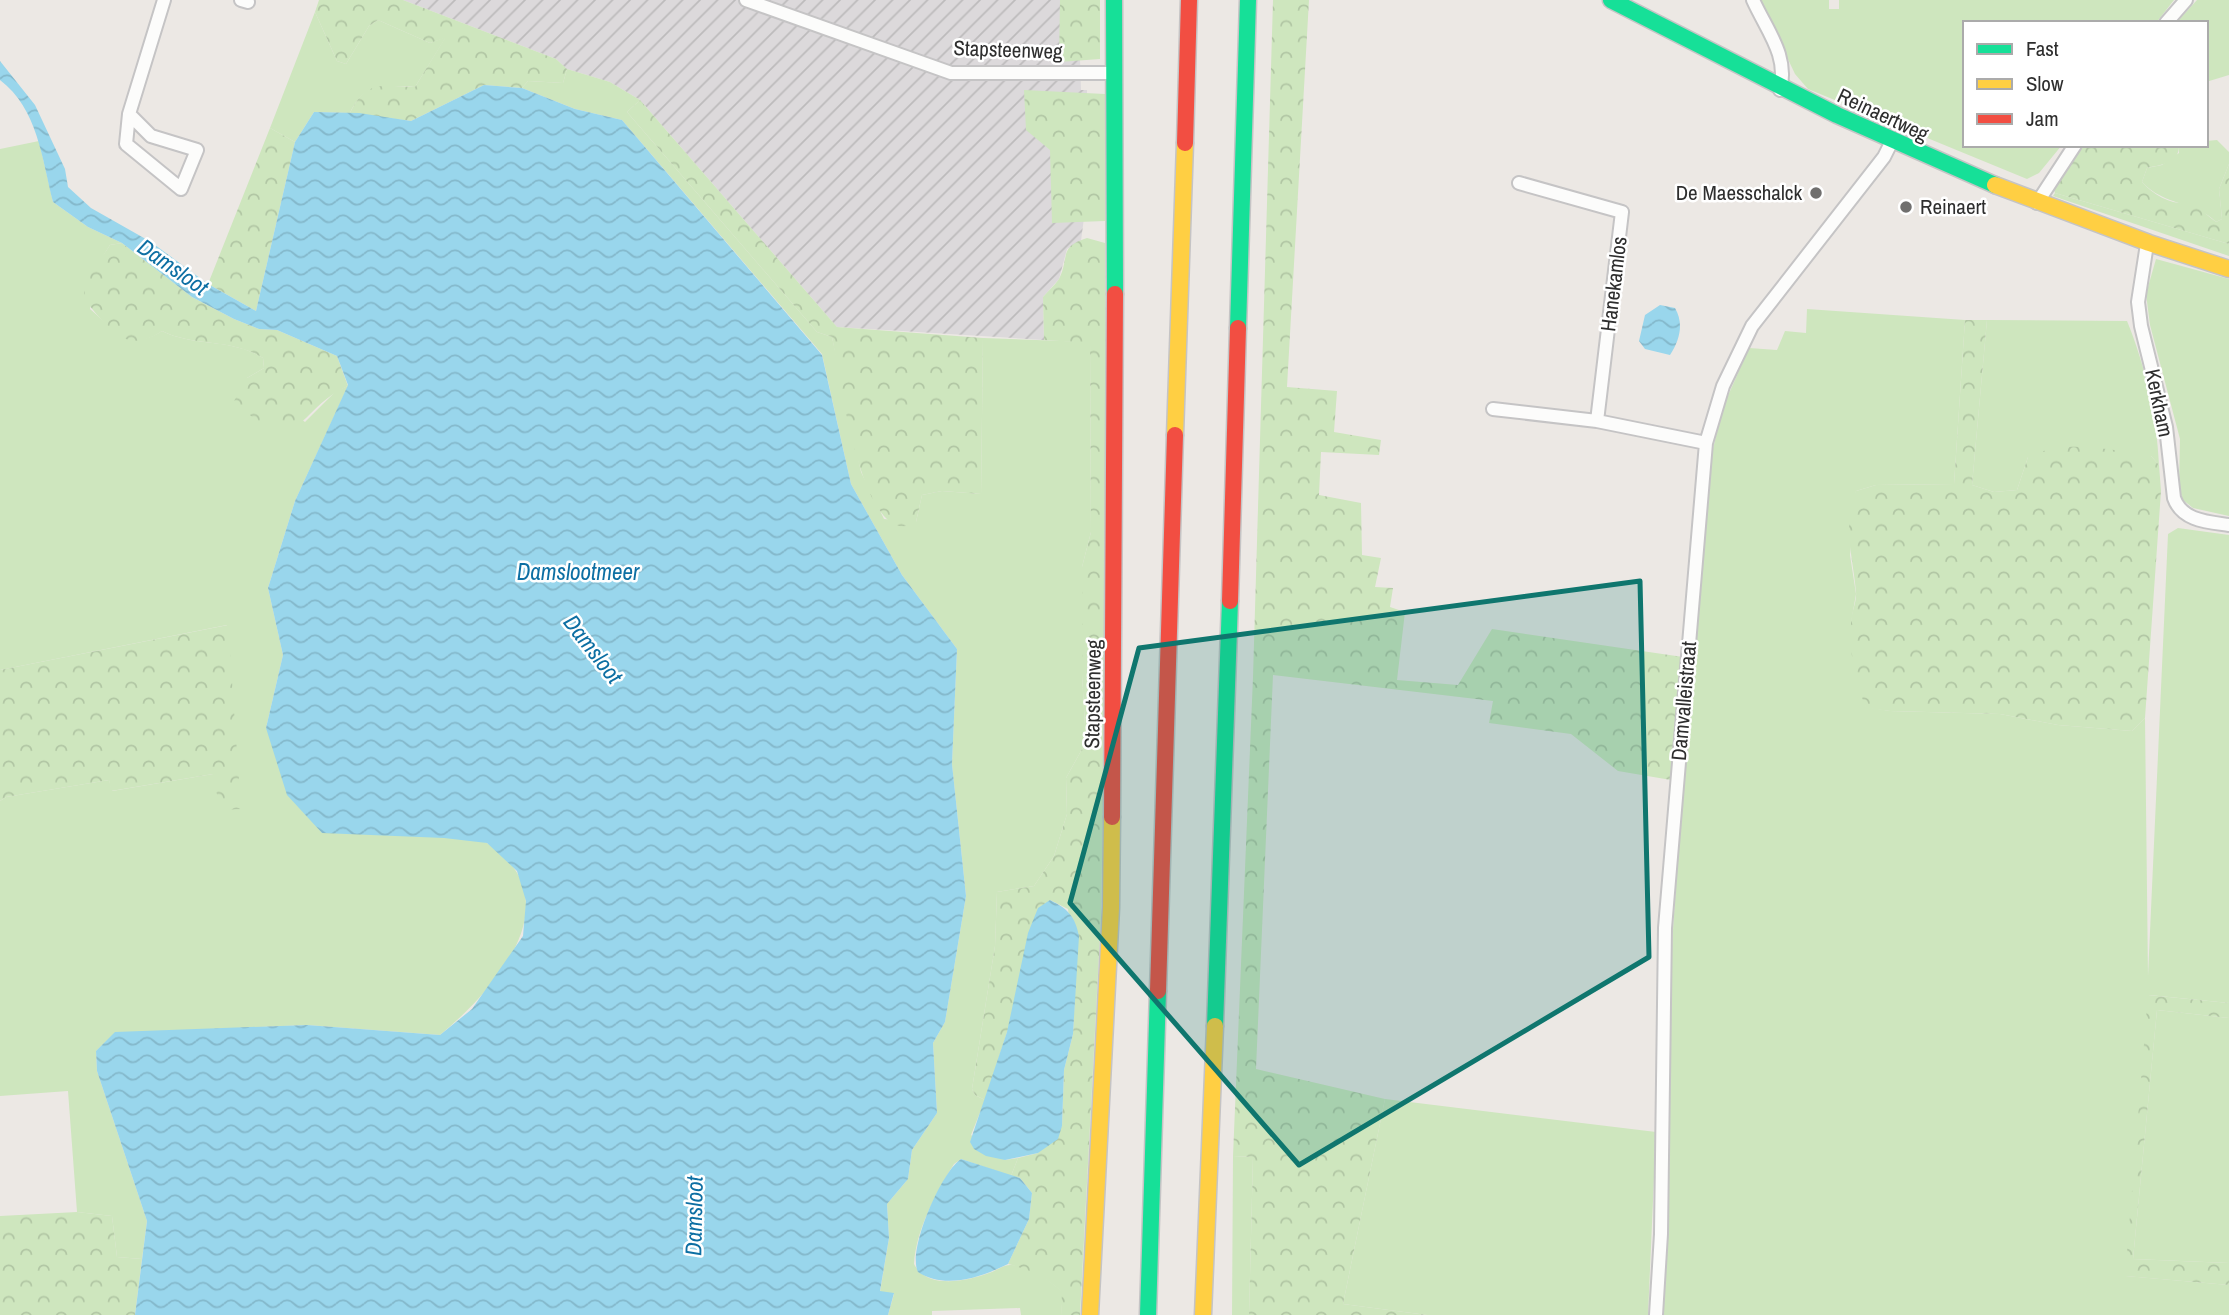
<svg xmlns="http://www.w3.org/2000/svg" width="2229" height="1315" font-family="'Archivo Narrow',sans-serif">
<defs>
<pattern id="industrial-furrows" width="10" height="10" patternUnits="userSpaceOnUse" patternTransform="scale(1.75)"><rect width="10" height="10" fill="#dcd9db"/><path d="M-1 1l2-2M0 10L10 0M9 11l2-2" fill="none" stroke="#bdbbbc"/></pattern>
<pattern id="forest-crowns" width="20" height="18" patternUnits="userSpaceOnUse" patternTransform="scale(1.75)"><rect width="20" height="18" fill="#cee6be"/><path d="M2 6a3 3 0 1 1 6 0M12 15a3 3 0 1 1 6 0" fill="none" stroke="#b1c6a4"/></pattern>
<pattern id="water-waves" width="16" height="10" patternUnits="userSpaceOnUse" patternTransform="scale(1.75)"><rect width="16" height="10" fill="#99d6ec"/><path d="M0 5q4-4 8 0t8 0" fill="none" stroke="#84b8cb"/></pattern>
</defs>
<rect width="100%" height="100%" fill="#ece8e4"/>
<path fill="url(#industrial-furrows)" d="M403 0H1086L1080 59 1081 90H1087L1086 202 1081 241 1067 249 1059 279 1043 297 1044 340 837 327 640 100 610 82 567 69 556 59Z"/>
<path fill="#cee6be" d="M1760 0H1829V9H1839V0H2174L2156 23H1965V145H2062L2039 173 2027 179 1808 89 1795 74Z
M2197 0H2229V75L2206 82V23H2176Z
M315 12 337 61 346 64 369 26 378 20 430 43 446 37 415 87C385 86 365 81 350 113L314 112 295 142 270 128Z
M567 69 610 82 640 100 627 112 817 332 832 337 861 472 884 519 916 522 922 495 942 491 981 494 983 338 1090 342 1091 532 1082 567V675L1086 742 1066 778 1067 814 1054 856 1034 886 997 892 995 946 972 1089 975 1095 985 1100 971 1135 1005 1160 1018 1158 1011 1176 961 1159 954 1164C936 1193 916 1230 914 1264 927 1290 967 1281 989 1273 996 1271 1003 1265 1010 1265 1028 1264 1050 1281 1063 1292L1061 1315H1021L1020 1308 932 1311V1315H888L894 1294 880 1292 889 1238 887 1204 908 1179 912 1150 937 1113 933 1043 945 1022 966 896 952 764 957 649 902 575 851 484 822 354 622 120 575 109 522 88 528 81 563 83Z
M2217 140 2229 152V164L2219 189 2222 219 2216 222C2197 202 2164 206 2142 182L2147 168 2162 165 2179 153V145H2206V141Z
M39 141 53 202 88 227 122 243 110 245 103 256 90 309C114 329 130 352 162 331 194 347 232 338 263 358L264 368 247 378 305 422 336 391 348 386 295 501 268 588 283 655 266 728C323 763 381 799 438 834 453 843 476 835 490 845 573 903 494 990 440 1035L307 1025 115 1033 96 1051 97 1071 147 1221 142 1259 117 1257 112 1216 77 1212 68 1091 0 1096V801L6 797 109 780 112 791 213 774 227 625 0 670V149Z
M2055 193 2229 244V256L2053 196Z
M2156 259 2229 279V516L2193 508 2183 500 2179 489 2180 439 2150 325 2146 294Z
M1807 309 1965 320 1954 484 1876 485 1856 491 1850 555 1856 594 1851 623 1866 707 1890 711 2000 714 2058 725 2132 731 2145 718 2148 976 2168 534 2178 528 2229 535V1003L2149 995 2126 1276 2229 1285V1315H1662L1667 1229 1672 945 1685 748 1712 453 1723 407 1749 348 1777 350 1785 331 1806 333Z
M1987 320 2127 321C2145 365 2157 417 2159 465L2151 456 2028 457 2017 490 1994 492 1972 485Z
M2157 1010 2229 1018V1263L2133 1259Z
M1385 1099 1656 1132 1648 1315H1427L1343 1304Z
M1233 1156 1253 1157 1249 1315H1232Z"/>
<path fill="url(#forest-crowns)" d="M319 0H403L556 59 567 69 563 83 528 81 522 88 484 85 411 121 350 113C366 79 383 86 415 87L445 38 430 43 378 20 369 26 346 64 337 61 315 12Z
M1060 0H1100V59L1059 62Z
M1273 0H1309L1287 387 1337 391 1334 432 1381 440 1379 455 1321 452 1319 495 1361 503 1362 555 1381 558 1375 587 1393 588 1390 607 1405 612 1397 680 1458 685 1492 629 1683 657 1671 780 1618 771 1571 734 1489 723 1493 701 1273 675 1256 1069 1385 1099 1343 1304 1427 1315H1249L1253 1157 1233 1156 1253 677Z
M1024 90 1105 94V221L1052 223 1050 150 1026 130Z
M640 100 837 327 983 338 981 494 942 491 922 495 916 522C862 557 839 369 832 337L817 332 627 112Z
M270 128 295 142 256 311 208 284Z
M2083 145H2179C2180 163 2161 165 2147 168L2142 182C2154 196 2174 206 2192 203L2216 222 2222 219 2219 189 2229 164V244L2055 193 2053 187Z
M1087 238 1105 243 1107 566 1101 917 1080 1315H1061L1062 1292C1047 1278 1029 1269 1008 1264L1029 1219 1032 1193 1020 1178 1011 1176 1018 1158 1038 1153 1062 1126 1064 1070 1073 1034 1076 973 1068 909 1050 900 985 1100 975 1095 972 1089 995 946 997 892 1034 886 1054 856 1067 814 1066 778 1086 742 1082 675V567L1091 532 1090 343 1044 340 1043 297C1048 291 1055 285 1059 279 1070 257 1058 247 1087 238Z
M122 243 192 297 234 319 259 329 277 330 337 356 348 386C295 409 301 465 234 401L247 378 264 368 263 358C231 338 194 347 162 331 152 338 138 344 126 339 114 334 83 304 84 292 86 273 101 260 110 245Z
M1965 320H1987L1972 485 1994 492 2017 490 2028 457C2065 438 2111 450 2151 456L2159 465 2161 491 2145 718 2132 731 2058 725 2000 714 1890 711 1866 708C1855 681 1849 653 1851 624 1851 613 1857 602 1856 592 1853 557 1842 525 1856 491L1876 485 1954 484Z
M228 625 241 809 220 810 213 774 111 791 109 780 6 797 0 801V670Z
M2148 995 2229 1003V1018L2157 1010 2133 1259 2229 1263V1285L2125 1276Z
M77 1212 112 1216 117 1257 142 1259 135 1315H0V1216Z"/>
<path fill="url(#water-waves)" d="M0 61 35 105 65 169 68 187 91 208 151 242 208 284 256 311 295 142 314 112 359 113 411 121 484 85 522 88 575 109 622 120 822 355 851 484 902 575 957 649 952 764 966 896 945 1022 933 1043 937 1113 912 1150 908 1179 887 1204 889 1238 880 1291 894 1293 888 1315H135L147 1221 97 1071 96 1051 115 1032 307 1025 440 1035 472 1009 523 936 526 901 517 871 487 843 444 838 322 833 287 795 266 728 283 655 268 588 295 501 348 385 337 356 277 330 259 329 234 319 192 297 122 243 88 227 53 202C42 159 38 109 0 80Z
M1660 305 1675 308C1684 323 1680 340 1670 355L1645 349 1639 341 1645 315Z
M1050 900C1068 909 1075 916 1079 936L1073 1034 1064 1070 1062 1126 1058 1139 1038 1153 1005 1160 986 1156 974 1149 970 1142 1007 1032 1028 933 1038 908Z
M961 1159 1020 1178 1032 1193 1029 1219 1008 1264C982 1277 945 1290 918 1272 907 1251 941 1172 961 1159Z"/>
<g fill="none" stroke-linecap="round" stroke-linejoin="round">
<g stroke="#c5c4c5" stroke-width="16">
<path id="street" d="M241 0 248 2
M746 0 951 73H1113
M1753 0C1767 31 1789 56 1780 90
M2166 23 2186 0
M129 114 151 136 197 150 181 189 126 144 129 114 164 0
M1519 183 1622 212 1597 421
M2037 203 2075 145
M2147 244 2138 302 2141 326 2166 427 2174 498C2182 521 2208 522 2229 525
M1493 409 1597 421 1706 443
M1656 1315 1661 1234 1665 928 1706 443 1723 386 1752 326 1884 157 1891 143"/>
</g>
<g stroke="#c5c4c5" stroke-width="19">
<path id="fast" d="M1114 0 1115 294
M1611 0 1837 115 1995 185
M1238 328 1248 0
M1215 1026 1230 601
M1148 1315 1158 991"/>
</g>
<g stroke="#c5c4c5" stroke-width="19">
<path id="slow" d="M1995 185 2149 243 2229 269
M1175 435 1185 143
M1090 1315 1111 908 1112 817
M1203 1315 1215 1026"/>
</g>
<g stroke="#c5c4c5" stroke-width="19">
<path id="jam" d="M1185 143 1189 0
M1230 601 1238 328
M1112 817 1115 294
M1158 991 1175 435"/>
</g>
<use href="#street" stroke="#fcfcfb" stroke-width="12"/>
<use href="#fast" stroke="#16e098" stroke-width="16"/>
<use href="#slow" stroke="#ffcf43" stroke-width="16"/>
<use href="#jam" stroke="#f24e42" stroke-width="16"/>
</g>
<path fill="#0f766e" fill-opacity="0.2" stroke="#0f766e" stroke-width="5" stroke-linejoin="round" d="M1640 581 1649 957 1299 1165 1070 903 1139 648Z"/>
<g fill="#706f6e" stroke="#fff" stroke-width="2.5">
<circle cx="1816" cy="193" r="7"/>
<circle cx="1906" cy="207" r="7"/>
</g>
<g text-anchor="middle" stroke-width="5" stroke-linejoin="round" paint-order="stroke">
<g font-size="21" fill="#2e2e2e" stroke="#fff">
<text transform="translate(1008 50) rotate(2)" y="7">Stapsteenweg</text>
<text transform="translate(1883 115) rotate(25)" y="7">Reinaertweg</text>
<text transform="translate(1614 284) rotate(-83)" y="7">Hanekamlos</text>
<text transform="translate(2159 403) rotate(78)" y="7">Kerkham</text>
<text transform="translate(1093 694) rotate(-89)" y="7">Stapsteenweg</text>
<text transform="translate(1684 701) rotate(-85)" y="7">Damvalleistraat</text>
</g>
<g font-size="21" fill="#2e2e2e" stroke="#fff" text-anchor="end">
<text x="1802" y="200">De Maesschalck</text>
<text x="1920" y="214" text-anchor="start">Reinaert</text>
</g>
<g font-size="23" font-style="italic" fill="#0d6fa3" stroke="#fff">
<text transform="translate(173 267) rotate(35)" y="8">Damsloot</text>
<text x="578" y="580">Damslootmeer</text>
<text transform="translate(593 649) rotate(52)" y="8">Damsloot</text>
<text transform="translate(694 1216) rotate(-89)" y="8">Damsloot</text>
</g>
</g>
<rect x="1963" y="21" width="245" height="126" fill="#ffffff" stroke="#ababab" stroke-width="2"/>
<rect x="1977" y="44" width="35" height="10" fill="#16e098" stroke="#ababab" stroke-width="2"/>
<text x="2026" y="56" font-size="21" fill="#2e2e2e">Fast</text>
<rect x="1977" y="79" width="35" height="10" fill="#ffcf43" stroke="#ababab" stroke-width="2"/>
<text x="2026" y="91" font-size="21" fill="#2e2e2e">Slow</text>
<rect x="1977" y="114" width="35" height="10" fill="#f24e42" stroke="#ababab" stroke-width="2"/>
<text x="2026" y="126" font-size="21" fill="#2e2e2e">Jam</text>
</svg>
